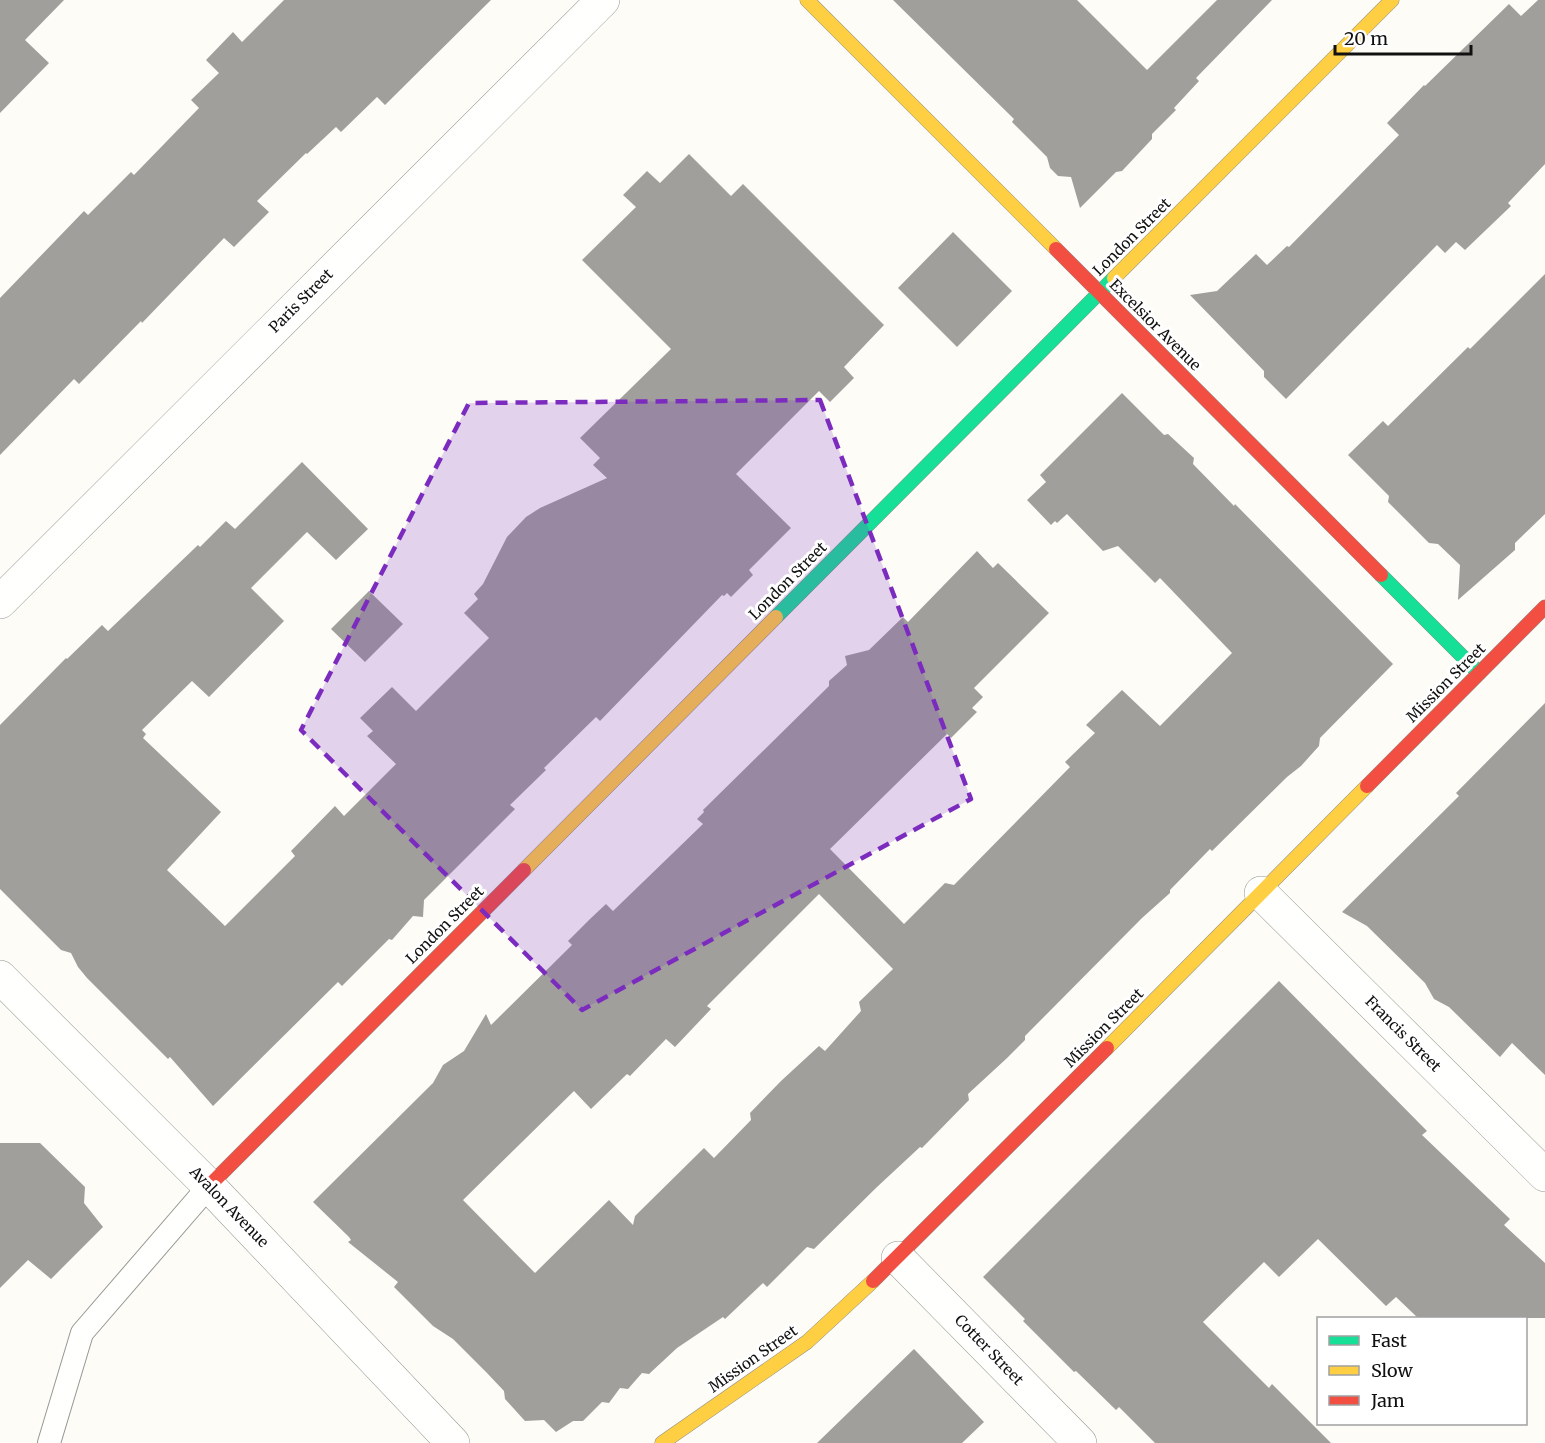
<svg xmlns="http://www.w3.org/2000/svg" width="1545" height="1443" font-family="Merriweather,serif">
<rect width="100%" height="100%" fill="#fdfcf7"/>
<path fill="#a19f9c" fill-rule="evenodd" d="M0 0H64L25 40 49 63 0 113Z
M284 0H491L385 105 377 97 341 132 336 127 307 154 306 153 257 201 269 212 234 247 224 238 142 323 141 321 79 384 74 379 0 455V298L84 211 88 215 131 172 134 175 199 108 191 100 219 73 206 60 233 32 242 42Z
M893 0H1077L1147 70 1217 0H1272L1196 78 1199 81 1174 108 1176 110 1152 134V139L1122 171 1116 172 1080 208 1071 177 1058 176 1050 168 1047 157 1012 122 1014 119Z
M1538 0H1545V164L1508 203 1511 206 1465 250 1456 242 1445 253 1437 245 1286 399 1264 377V371L1190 295 1217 291 1256 254 1267 265 1287 246 1289 247 1399 135 1387 123 1424 85 1425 86 1509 4 1521 16Z
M689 154 731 196 743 184 884 325 844 367 854 378 830 402 819 391 736 474 791 528 749 570 753 575 731 597 727 593 724 596 722 595 600 721 596 717 544 768 546 770 510 805 515 809 424 900 423 917 413 916 392 940 389 939 342 986 338 982 213 1106 170 1057 168 1059 87 978 78 967 71 953 61 950 0 889V725L66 658 67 659 102 625 108 631 198 545 200 547 226 521 235 529 302 462 368 529 336 560 307 532 251 588 284 621 209 697 192 681 142 730 146 734 143 738 221 812 167 870 225 926 295 856 291 851 335 806 344 816 396 764 367 736 373 731 360 718 392 687 416 711 489 638 464 613 478 599 474 594 483 584 507 537 526 517 540 508 607 478 593 465 600 458 580 438 671 349 582 260 636 207 623 195 647 171 660 183Z
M953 232 1012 291 957 347 898 288Z
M1545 274V514L1515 543V550L1458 600 1460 565 1438 544 1429 543 1388 502 1389 496 1348 455 1383 421 1388 426 1468 347 1470 349Z
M1122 393 1164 435 1168 434 1194 458 1193 464 1234 506 1235 504 1393 664 1320 738 1319 746 1301 766 1287 777 1212 851 1210 849 1170 890V893L1142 918 1025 1036V1040L1006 1059 968 1094 969 1100 922 1148 920 1147 877 1187 814 1249 807 1247 767 1287 763 1283 725 1319 723 1317 677 1348 649 1374 642 1373 628 1389 620 1388 609 1403 602 1402 583 1421H573L556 1432 544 1420 525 1421 505 1399 504 1391 487 1373 453 1339 433 1326 394 1287 398 1282 348 1242 351 1240 349 1237 313 1202 433 1083 443 1065 464 1051 486 1014 491 1025 572 945 568 941 590 919 606 904 613 911 703 824 697 819 704 812 703 810 829 686V681L847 665 845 656 869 650 903 617 908 622 977 551 993 568 998 563 1049 613 974 688 983 697 972 708 977 712 951 738 947 734 830 849 904 924 945 883 954 885 1070 767 1065 762 1095 733 1086 725 1122 690 1160 726 1232 653 1160 578 1155 583 1118 546 1103 551 1067 514 1057 523 1055 521 1051 525 1027 500 1046 482 1040 475ZM819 894 893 969 859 1002 861 1011 825 1051 819 1046 781 1081 750 1113 751 1120 714 1158 704 1148 635 1216 633 1225 609 1200 535 1273 463 1200 574 1091 591 1109 627 1074 630 1076 666 1039 675 1047 711 1009 707 1006Z
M369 591 403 624 365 662 331 629Z
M1545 703V1075L1512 1043 1500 1057 1449 1007 1434 999 1425 983 1367 926 1342 912 1459 796 1456 793Z
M1279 981 1427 1131 1422 1135 1510 1219 1504 1225 1545 1263V1318H1418L1396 1297 1386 1306 1318 1239 1279 1277 1264 1262 1203 1322 1269 1388 1272 1384 1331 1443H1155L1119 1407 1116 1410 1076 1371 1074 1372 1023 1321 1025 1319 983 1277Z
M0 1143H40L85 1187 84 1203 103 1227 51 1279 28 1260 0 1288Z
M914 1349 984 1422 962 1443H817Z"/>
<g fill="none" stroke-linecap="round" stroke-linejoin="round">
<g stroke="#979795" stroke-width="24">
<path id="lane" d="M49 1443 82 1333 209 1186"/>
</g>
<g stroke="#979795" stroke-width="34">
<path id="street" d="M0 602 603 0
M1261 893 1545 1175
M0 977 209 1186 453 1443
M898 1258 1080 1443"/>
</g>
<g stroke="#8e8d8b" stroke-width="15">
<path id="fast" d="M1381 575 1479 673
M776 617 1114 278"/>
</g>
<g stroke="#8e8d8b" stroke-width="15">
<path id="slow" d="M807 0 1056 249
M1114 278 1392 0
M524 870 776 617
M1107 1048 1367 786
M662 1443 807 1342 873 1281"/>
</g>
<g stroke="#8e8d8b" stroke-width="15">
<path id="jam" d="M1056 249 1381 575
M1367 786 1545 607
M209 1186 524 870
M873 1281 1107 1048"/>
</g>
<use href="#lane" stroke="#fffffe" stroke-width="22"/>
<use href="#street" stroke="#fffffe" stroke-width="33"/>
<use href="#fast" stroke="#16e098" stroke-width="14"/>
<use href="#slow" stroke="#ffcf43" stroke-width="14"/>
<use href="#jam" stroke="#f24e42" stroke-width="14"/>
</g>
<path fill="#7b2cbf" fill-opacity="0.2" stroke="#7b2cbf" stroke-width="4.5" stroke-dasharray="12 8" stroke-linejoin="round" d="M820 400 971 799 582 1010 301 730 469 403Z"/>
<g text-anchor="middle" stroke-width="6" stroke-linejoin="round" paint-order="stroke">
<g font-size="15" fill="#111" stroke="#fff">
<text transform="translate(1132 237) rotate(-45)" y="5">London Street</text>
<text transform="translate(301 301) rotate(-45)" y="5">Paris Street</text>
<text transform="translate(1155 325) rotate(45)" y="5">Excelsior Avenue</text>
<text transform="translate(788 581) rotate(-45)" y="5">London Street</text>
<text transform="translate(1446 683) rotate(-45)" y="5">Mission Street</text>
<text transform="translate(445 925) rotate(-45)" y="5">London Street</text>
<text transform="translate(1104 1028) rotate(-45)" y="5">Mission Street</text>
<text transform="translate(1403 1034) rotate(45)" y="5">Francis Street</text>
<text transform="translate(229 1207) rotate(46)" y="5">Avalon Avenue</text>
<text transform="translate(989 1350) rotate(46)" y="5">Cotter Street</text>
<text transform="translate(753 1359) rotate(-35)" y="5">Mission Street</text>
</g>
</g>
<rect x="1317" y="1317" width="210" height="108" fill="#ffffff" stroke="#a0a0a0" stroke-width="1.5"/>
<rect x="1329" y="1336" width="30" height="9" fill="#16e098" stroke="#a0a0a0" stroke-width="1.5"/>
<text x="1371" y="1347" font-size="18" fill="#111111">Fast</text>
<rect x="1329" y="1366" width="30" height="9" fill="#ffcf43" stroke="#a0a0a0" stroke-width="1.5"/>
<text x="1371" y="1377" font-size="18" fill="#111111">Slow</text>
<rect x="1329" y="1396" width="30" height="9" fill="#f24e42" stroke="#a0a0a0" stroke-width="1.5"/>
<text x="1371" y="1407" font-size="18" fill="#111111">Jam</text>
<path d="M1335 45v9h136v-9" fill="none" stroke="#111111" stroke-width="3"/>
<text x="1344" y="45" font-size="18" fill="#111111" stroke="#ffffff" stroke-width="4.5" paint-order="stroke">20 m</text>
</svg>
